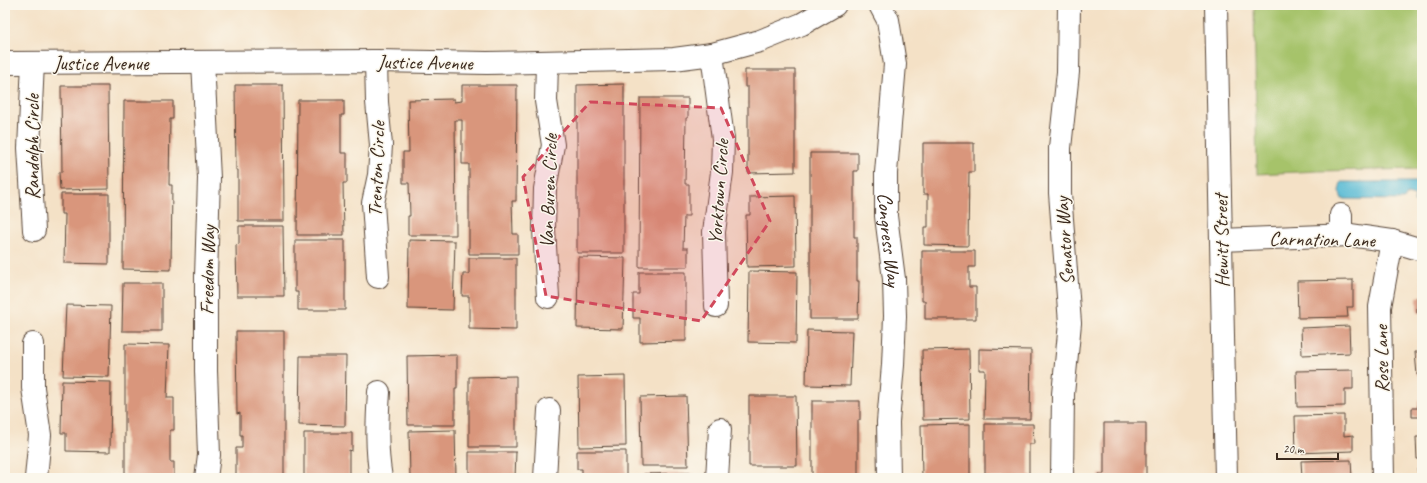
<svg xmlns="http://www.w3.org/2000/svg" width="1427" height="483" font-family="Caveat,sans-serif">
<rect width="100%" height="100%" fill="#fbf7ec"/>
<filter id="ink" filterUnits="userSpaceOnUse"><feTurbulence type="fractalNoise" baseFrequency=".025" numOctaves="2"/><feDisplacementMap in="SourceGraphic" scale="8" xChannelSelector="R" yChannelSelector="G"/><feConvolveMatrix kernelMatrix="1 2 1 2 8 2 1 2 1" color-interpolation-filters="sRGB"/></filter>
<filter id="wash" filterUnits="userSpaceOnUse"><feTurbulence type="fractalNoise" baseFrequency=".012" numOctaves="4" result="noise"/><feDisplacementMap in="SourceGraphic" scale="16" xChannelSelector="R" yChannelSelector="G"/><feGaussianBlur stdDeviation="0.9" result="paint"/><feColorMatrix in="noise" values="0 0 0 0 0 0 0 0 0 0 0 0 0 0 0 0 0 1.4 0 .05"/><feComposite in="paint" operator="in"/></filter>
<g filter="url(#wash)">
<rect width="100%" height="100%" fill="#f4e1c6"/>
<path fill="#a6c36a" stroke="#707644" d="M1254 5H1422V169L1318 171 1257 174Z"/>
<path fill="#56bad4" stroke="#487279" d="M1341 182H1422V205L1414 202 1415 196 1407 194 1404 200 1342 199 1339 191Z"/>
<g id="blocks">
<path fill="#d9967b" d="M745 70H795V172L748 173V87H745Z
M624 84V253H577V85Z
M235 85H283L284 221H238V170H236Z
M462 85H517L516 201H512L513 234H518V254H469V164H462V120H455L456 235H408V216H410L409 183H403V152H409L408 100 454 99V102L462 101Z
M61 86H108L109 189 60 190 59 172H62Z
M640 98H688V118H686L685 184H689V216H684L683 248H688V267H639Z
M298 100H344V115H341V153H347V183H343L344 235H297Z
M124 101H173V119H170L169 185H172L171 270 123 269Z
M923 143H974V172H969L968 246 924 245V227H928V194H923Z
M810 153H858V171H854V237H857V281H859L858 319H810Z
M61 194H109V264L64 263 65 214H61Z
M795 196 796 266 747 267 746 215H750V197Z
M239 226H283L284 296H237L236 245 239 244Z
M295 240H345V310H298V292H295Z
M409 240 455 241 453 310 408 309Z
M922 251H975V267H969V287H976V319H925V301H922Z
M578 257 625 258 623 329 577 328Z
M469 258H516V330L469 329V296H462L463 274H469Z
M749 271 797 272 796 343 748 342Z
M639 272H686V341L640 342V318H633V294H639Z
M1353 280V307H1347L1348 317 1298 318 1297 281Z
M123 283H162V331H122Z
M1422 296V313H1417V297Z
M66 305 111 306 109 377 63 376Z
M1349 326 1350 353 1302 355 1301 328Z
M807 330 852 331 850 386 806 385Z
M236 331H284V478H236V448H242V435H240V413L237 414Z
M125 344 169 345 167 398H174V430H170V462H174V478H125Z
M969 349 970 419 923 420 922 350Z
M979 349 1031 350 1030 419H984L985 370H979Z
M1415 352H1422V374L1417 375Z
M457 355V388H455V425H408L407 356Z
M300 356H346L345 426 299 425Z
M1353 370V389H1345V406L1297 407 1296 371Z
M516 376V447H469V377Z
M625 376 626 446 579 447 578 377Z
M62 381 111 382 110 452 66 451V433H61Z
M686 396 688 466H641L640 397Z
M749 396H796L797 466H749Z
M1418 400H1422V417H1412V408H1418Z
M812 401H860V420H858V478H812Z
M1344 415V436L1353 435V451L1296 453 1295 416Z
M1104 423H1146V478H1099V474H1104Z
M970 424V478H925V477H922L921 425Z
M985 424H1033L1034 444H1029V475H1032V478H985Z
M455 430 456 478H410L409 431Z
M304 433H352V451L349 450V478H304Z
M1416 437H1422V459H1417Z
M577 451H626V478H582V469H577Z
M469 452H516L515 478H469Z
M1351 460 1352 478H1302L1301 461Z
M1417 468H1422V478H1418Z
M694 473V478H644V474Z"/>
</g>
</g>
<g filter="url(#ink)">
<use href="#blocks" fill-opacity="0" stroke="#574537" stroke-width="1"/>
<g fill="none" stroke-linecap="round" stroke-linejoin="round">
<g stroke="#574537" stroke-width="24">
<g id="minor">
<path id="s1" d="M880 5 888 20 895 64 886 173V216L894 279 895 316 893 365 888 422 889 478"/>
<path d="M1216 5 1226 478"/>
<path d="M712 54 723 139 722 172 714 232 716 306"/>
<path d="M376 61 377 102 381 145 379 175 373 203 378 277"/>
<path d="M203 62 209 178 206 277V371L209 455 206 478"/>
<path d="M547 62 546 101 553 145 545 189 544 229 548 297"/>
<path d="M5 63 376 61 487 63 674 59 712 54 760 41 802 24 835 5"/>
<path d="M33 63 29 148 34 230"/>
<path d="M1341 215V235"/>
<path d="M1221 240 1350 235 1392 241 1422 250"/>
<path d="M33 344V388L40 435 36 478"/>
<path d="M379 392C377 422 376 449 381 478"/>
<path d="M545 478 549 410"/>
<path d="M717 478 720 429"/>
<path d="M1062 478 1063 394 1070 323 1060 193V148L1068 72 1069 5"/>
<path d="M1383 478 1380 307 1392 241"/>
</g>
</g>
<use href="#minor" stroke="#fff" stroke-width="22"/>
</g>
</g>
<path fill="#d1495b" fill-opacity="0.2" stroke="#d1495b" stroke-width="3" stroke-dasharray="8 5" stroke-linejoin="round" d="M590 102 721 108 770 221 701 321 546 296 523 177Z"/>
<g text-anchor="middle" stroke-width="3" stroke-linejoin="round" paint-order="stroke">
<g font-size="20" fill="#3b2a1e" stroke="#fbf7ec">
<text transform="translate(425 62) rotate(1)" y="7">Justice Avenue</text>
<text x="101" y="70">Justice Avenue</text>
<text transform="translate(32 147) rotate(-90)" y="7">Randolph Circle</text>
<text transform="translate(376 169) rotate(-88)" y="7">Trenton Circle</text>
<text transform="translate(548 191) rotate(-88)" y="7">Van Buren Circle</text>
<text transform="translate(718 192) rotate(-86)" y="7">Yorktown Circle</text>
<text transform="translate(1322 239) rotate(1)" y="7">Carnation Lane</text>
<text dy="7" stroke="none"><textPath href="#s1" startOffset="238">Congress Way</textPath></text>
<text transform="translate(1064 241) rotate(-94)" y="7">Senator Way</text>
<text transform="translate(1221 241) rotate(-91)" y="7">Hewitt Street</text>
<text transform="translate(207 270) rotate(-89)" y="7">Freedom Way</text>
<text transform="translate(1381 359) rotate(-91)" y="7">Rose Lane</text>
</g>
</g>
<rect width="1427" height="483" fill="none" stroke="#fbf7ec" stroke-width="20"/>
<path d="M1277 453v6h61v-6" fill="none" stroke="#3b2a1e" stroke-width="2"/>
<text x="1283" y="453" font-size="12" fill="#3b2a1e" stroke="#fbf7ec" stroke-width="3" paint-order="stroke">20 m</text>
</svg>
